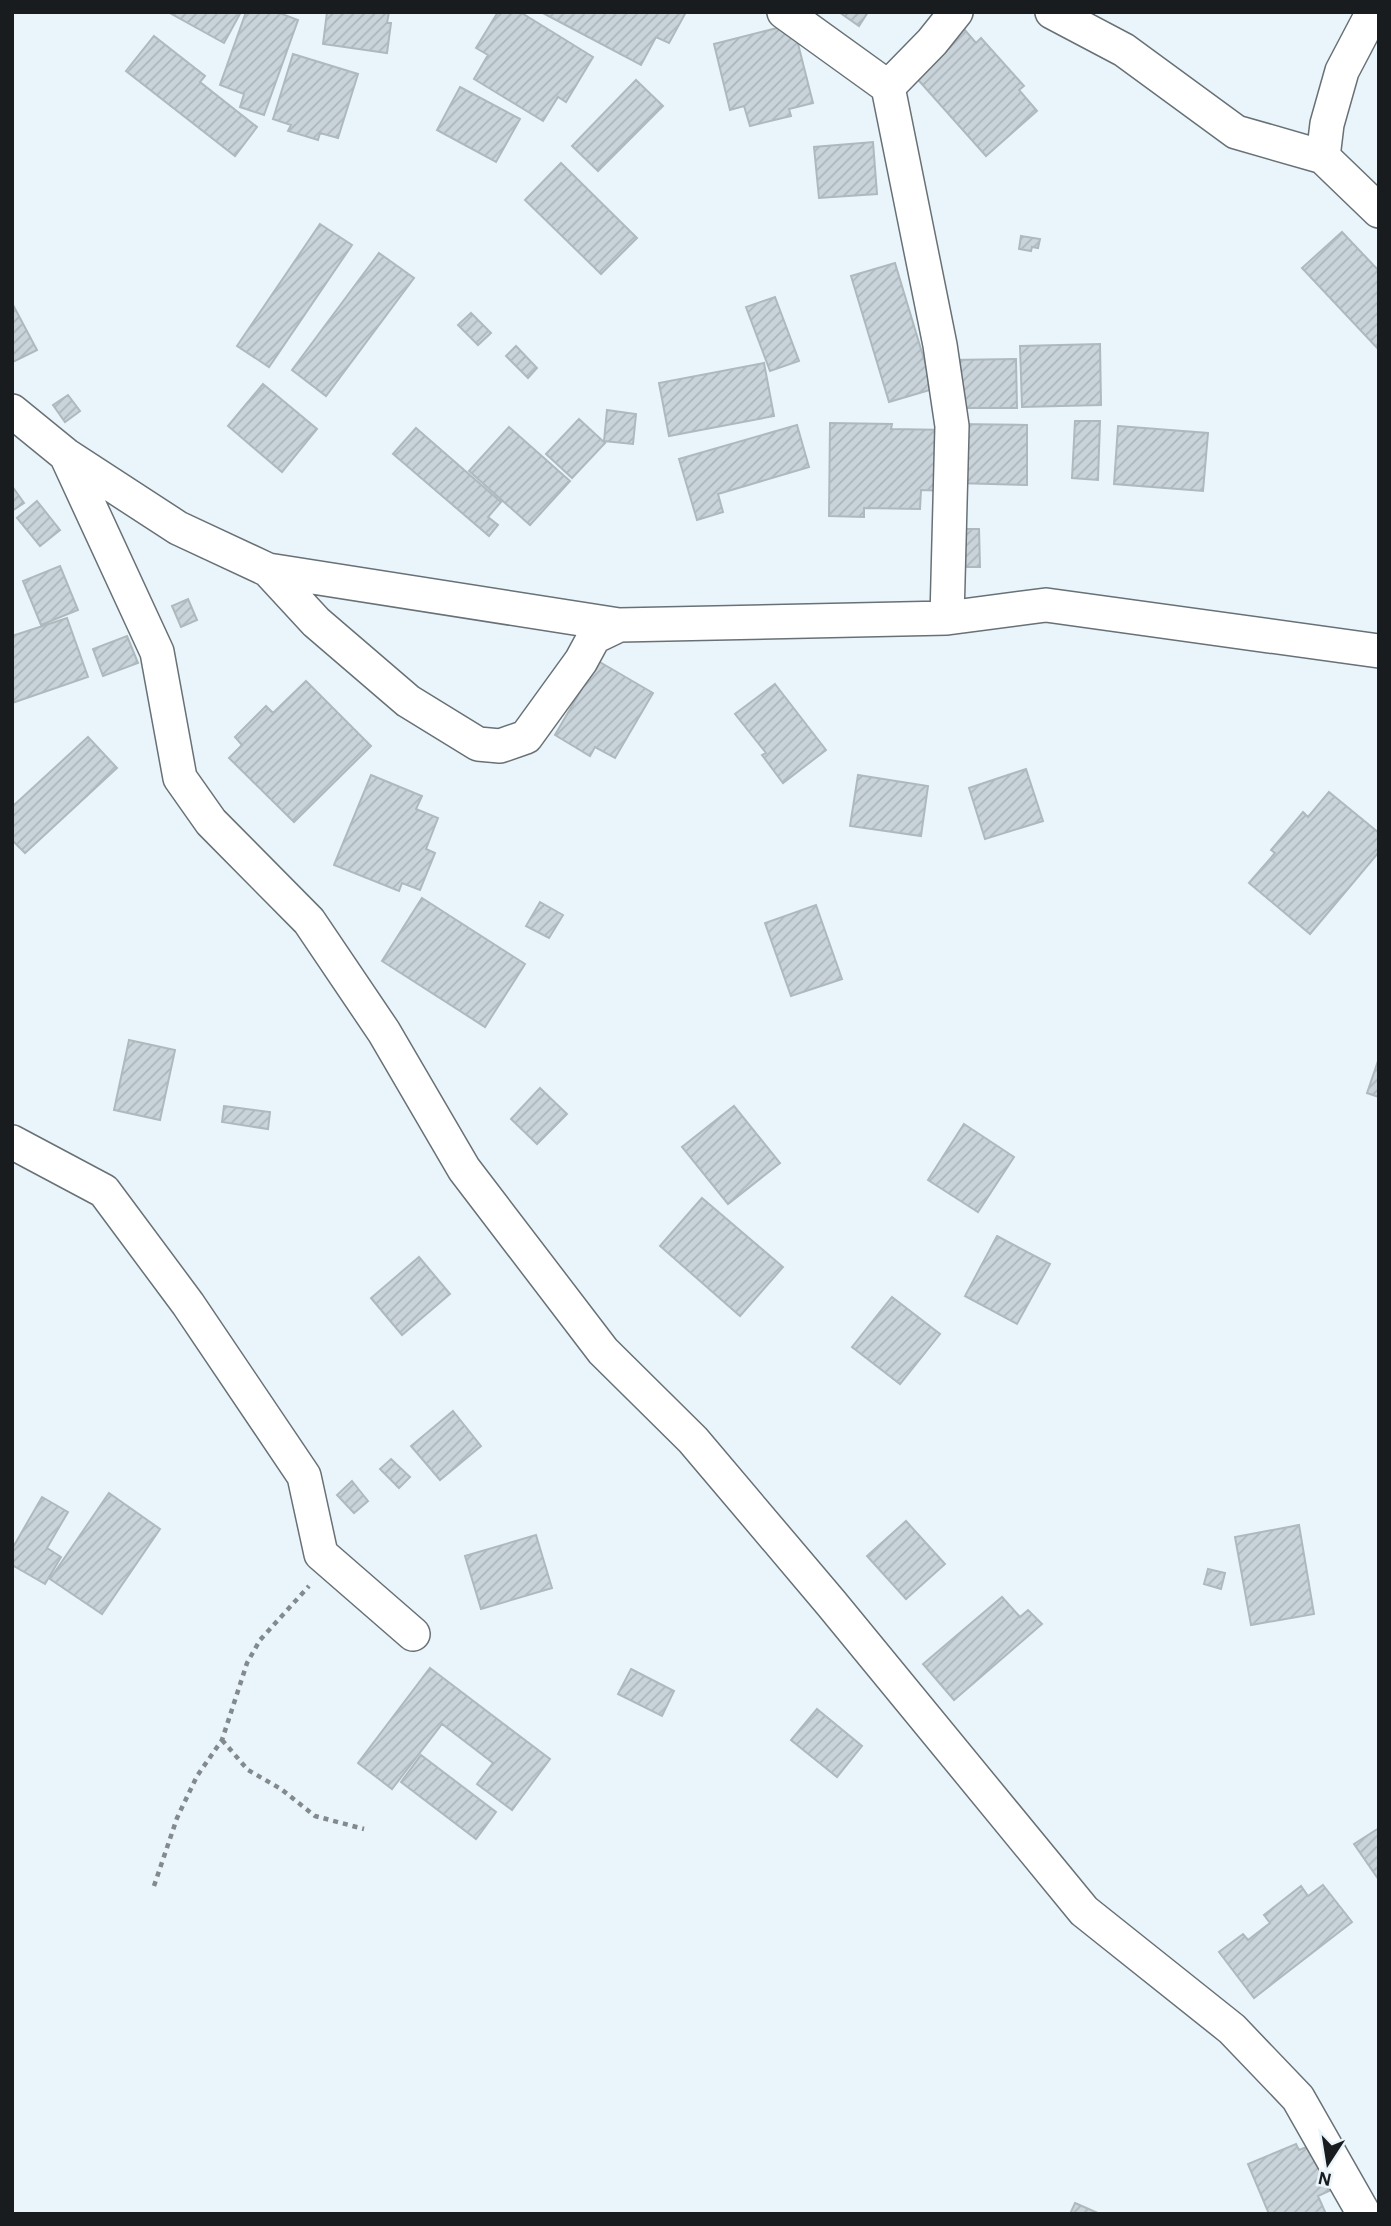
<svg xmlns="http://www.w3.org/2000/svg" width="1391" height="2226" font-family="'Alegreya Sans',sans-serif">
<defs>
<pattern id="building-hatch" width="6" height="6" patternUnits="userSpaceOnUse" patternTransform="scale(1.75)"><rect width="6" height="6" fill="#c9d4da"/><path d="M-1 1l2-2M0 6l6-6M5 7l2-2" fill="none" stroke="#acb5bb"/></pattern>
</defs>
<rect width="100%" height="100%" fill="#eaf5fb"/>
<path fill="url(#building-hatch)" stroke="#aeb9be" stroke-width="2" d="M168 12H241L224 43Z
M246 12H277L298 20 264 115 240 107 244 94 220 85Z
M327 12H389L387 23H391L387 53 323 44Z
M498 12H520L593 57 566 102 558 97 543 121 474 79 488 55 476 48Z
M541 12H686L669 43 656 37 641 65Z
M839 12H868L859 26Z
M793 24 813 103 789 109 791 116 750 126 744 106 730 110 714 44Z
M964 29 976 43 981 38 1024 86 1019 90 1037 111 986 156 913 74Z
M154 36 205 76 200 82 257 127 235 156 126 71Z
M293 54 358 74 338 138 320 133 318 140 288 131 291 125 273 119Z
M636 80 663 106 598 171 572 146Z
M460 87 520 119 496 162 437 130Z
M873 142 877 194 819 198 814 147Z
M561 163 637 238 601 274 525 200Z
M320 224 352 245 269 367 237 346Z
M1342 232 1379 271V350L1302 268Z
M1021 236 1040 239 1038 248 1032 247 1031 251 1019 249Z
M379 253 414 278 326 396 292 370Z
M895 263 933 389 889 402 851 276Z
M775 297 799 361 770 371 746 307Z
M12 303 37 350 13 362 12 360Z
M471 313 491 333 478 345 458 325Z
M1100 344 1101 405 1022 407 1020 346Z
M516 346 537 368 528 378 506 356Z
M1016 359 1017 408H950V360Z
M764 363 774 416 669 436 659 383Z
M263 384 317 429 282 472 228 426Z
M68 395 80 411 65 422 53 405Z
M607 410 636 414 633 444 604 441Z
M579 419 605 443 572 478 546 454Z
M1075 421H1100L1098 480 1072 478Z
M830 423 892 424 891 429 948 430 947 491 921 490 920 509 864 508V517L829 516Z
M956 424 1027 425V485L956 483Z
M797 425 809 467 718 494 723 512 697 520 679 459Z
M1118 426 1208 433 1203 491 1114 484Z
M509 427 570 481 530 525 469 471Z
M416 428 501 502 488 517 498 525 489 536 393 454Z
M12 486 24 503 12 511Z
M37 501 60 530 40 546 17 518Z
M957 529H979L980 567H958Z
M60 566 78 610 41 625 23 581Z
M188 599 197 620 181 627 172 606Z
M67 618 88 677 12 703V636Z
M127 636 138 663 103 676 93 649Z
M598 661 653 693 615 758 595 747 590 756 555 735Z
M306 681 371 746 294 822 229 758 242 745 235 737 266 706 273 713Z
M775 684 826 750 783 783 762 755 766 753 735 714Z
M88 737 117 768 25 853 12 840V807Z
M1026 769 1043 821 985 839 969 788Z
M371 775 422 796 416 809 438 818 426 849 435 853 420 890 402 883 399 891 334 865Z
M858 775 928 786 921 836 850 826Z
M1329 792 1379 833V852L1310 934 1249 883 1275 853 1271 850 1303 812 1308 817Z
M422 898 525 964 485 1027 382 961Z
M540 902 563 915 549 938 526 926Z
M816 905 842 979 791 996 765 923Z
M129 1040 175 1050 160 1120 114 1110Z
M1379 1058V1097L1367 1093Z
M540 1088 567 1114 537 1144 511 1119Z
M224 1106 270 1112 268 1129 222 1122Z
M734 1106 780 1163 728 1204 682 1147Z
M964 1124 1014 1157 978 1212 928 1180Z
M702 1198 783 1267 740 1316 660 1246Z
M997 1236 1050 1264 1017 1324 965 1296Z
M419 1257 450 1294 402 1335 371 1298Z
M892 1297 940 1334 900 1384 852 1347Z
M453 1411 481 1446 440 1480 411 1446Z
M391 1459 410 1477 399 1488 380 1469Z
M352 1481 368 1501 354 1513 337 1495Z
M109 1493 160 1529 102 1614 50 1579Z
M42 1497 68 1512 47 1548 61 1557 45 1584 12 1565V1549Z
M906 1521 945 1564 906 1599 867 1556Z
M1299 1525 1314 1614 1251 1625 1235 1537Z
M536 1535 552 1588 481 1609 465 1556Z
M1208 1569 1225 1573 1221 1589 1204 1584Z
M1002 1597 1020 1617 1028 1610 1042 1624 954 1700 923 1664Z
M430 1668 550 1759 512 1810 477 1784 493 1763 442 1724 392 1789 358 1763Z
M631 1669 674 1691 662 1716 618 1694Z
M817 1709 862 1746 837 1777 791 1740Z
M421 1755 496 1812 476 1839 401 1782Z
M1379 1828V1880L1354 1844Z
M1323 1885 1352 1922 1254 1998 1219 1952 1243 1934 1248 1940 1270 1923 1264 1915 1301 1886 1308 1896Z
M1296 2144 1299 2150 1309 2146 1329 2191 1318 2196 1326 2214H1269L1248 2164Z
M1075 2203 1100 2214H1070Z"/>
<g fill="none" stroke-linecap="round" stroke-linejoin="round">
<g stroke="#677176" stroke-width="36">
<path id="minor" d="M784 12 888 87 940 345 952 426 947 618
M1052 12 1124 50 1236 132 1323 157
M1373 12 1342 71 1327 124 1323 157 1379 211
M888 87 932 42 956 12
M12 411 66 455 178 528 268 570 316 622 408 701 478 744 500 746 526 737 581 661 594 637 619 625 947 618 1046 605 1379 651
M66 455 157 652 180 778 211 822 309 921 384 1032 464 1169 603 1351 693 1440 831 1603 1084 1911 1232 2029 1298 2098 1364 2214
M268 570 619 625
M12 1142 104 1191 188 1304 304 1476 321 1554 413 1634"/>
</g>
<path stroke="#828a8e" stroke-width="4.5" stroke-dasharray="5 5" stroke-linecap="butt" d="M222 1740 248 1770 281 1789 315 1816 364 1829
M154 1886 177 1818 197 1776 222 1740 247 1663 260 1640 309 1586"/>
<use href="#minor" stroke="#fff" stroke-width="33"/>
</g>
<rect width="1391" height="2226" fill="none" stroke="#181c1e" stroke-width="28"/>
<g transform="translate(1328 2163) rotate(192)" stroke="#eaf5fb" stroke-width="5" paint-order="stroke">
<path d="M0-5L12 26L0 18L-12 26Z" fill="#181c1e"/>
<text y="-10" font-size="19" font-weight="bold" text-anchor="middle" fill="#181c1e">N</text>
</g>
</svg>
